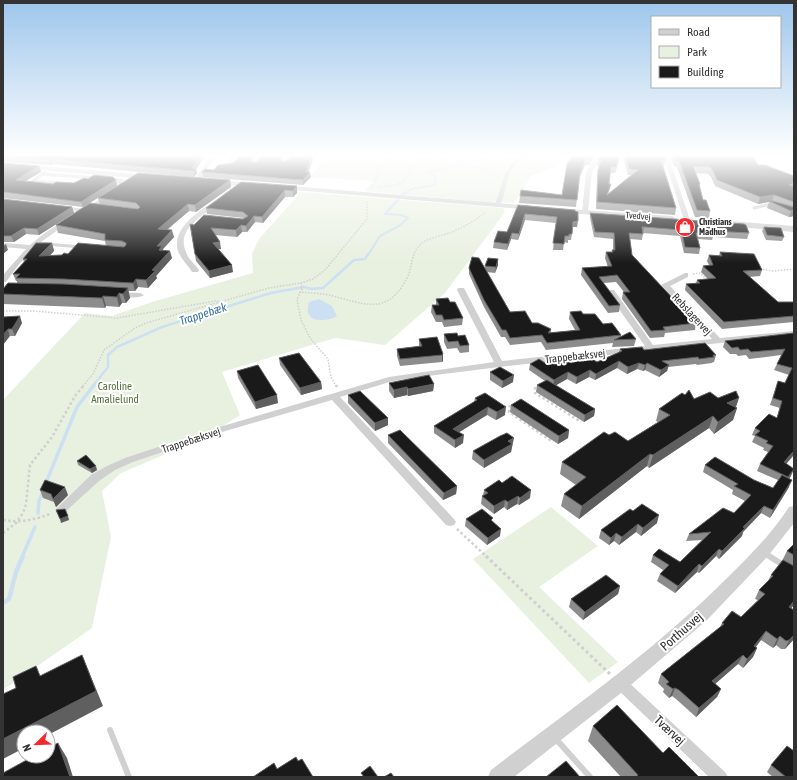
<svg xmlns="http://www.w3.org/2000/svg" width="797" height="780" font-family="'Asap Condensed',sans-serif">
<rect width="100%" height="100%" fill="#fff"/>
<path fill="#e8f0e0" d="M333 154H524L508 166 499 197 493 203 365 191 373 181 310 177 327 157Z
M531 154H564L562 155 558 166 531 176 515 203 500 202C508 177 507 169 531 154Z
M301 192 503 208 505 212 445 293 385 345 335 338 222 372 240 415 204 438 121 473 102 491 111 537 92 628 3 690V400L85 313 112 316 152 302 253 273 252 254 259 239Z
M551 507 598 546 539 587 618 662 589 683 473 559Z"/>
<path fill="#cce0f1" d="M319 299 332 306 337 316C331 320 314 323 309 315 307 312 308 305 309 302Z"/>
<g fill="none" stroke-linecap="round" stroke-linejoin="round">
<path stroke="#cce0f1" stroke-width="2" d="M402 195 412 189 435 185 436 178 428 172 477 161 492 156 491 154
M368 255 380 236 399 226 408 218 401 215 385 214 398 200"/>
<path stroke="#cce0f1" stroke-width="2.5" d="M93 386 108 367V355L117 347 162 327 271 293 304 287 311 289 323 288 354 260 365 259 368 254"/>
<path stroke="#cce0f1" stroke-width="3.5" d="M45 485 77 407 94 385
M38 513 39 501 43 492
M22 557 35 527"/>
<path stroke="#cce0f1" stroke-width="4.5" d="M3 603 9 599 16 572 23 556"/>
<path stroke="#d0d0d0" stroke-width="1.5" stroke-dasharray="1.5 1.5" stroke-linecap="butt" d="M433 154C454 163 477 167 499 175
M378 187 396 185 403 182 415 165 433 154
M371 188 376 180 377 171 395 154
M760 269 773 271 794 269
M693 274 700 273 708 281
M301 283 302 289 297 299 301 320 310 338 328 359 331 377 336 386
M299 292C309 293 319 293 329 295 362 303 386 317 406 280 413 269 410 253 421 244 429 237 442 236 452 232 464 227 476 220 486 212
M3 311H33L117 318 215 301 222 302
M83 386 93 374 104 350 135 328 146 323 269 288 301 283 313 279 325 270 367 219V201"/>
<path stroke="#d0d0d0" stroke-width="2.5" stroke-dasharray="2.5 2.5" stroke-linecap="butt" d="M336 385 337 387
M535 387V393L581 422
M510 405 509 412 553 442
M3 520C21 523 35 520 52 513
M457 529 487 557
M3 533 16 523 23 513 26 504 30 465 52 437 75 396 84 385"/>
<path stroke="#d0d0d0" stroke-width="3" stroke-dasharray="3 3" stroke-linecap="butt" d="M486 556 610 674"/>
<path stroke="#d0d0d0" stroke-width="3" d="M45 172 33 181 59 183
M43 174 97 178
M109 179 122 180 117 183 127 184
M754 208 771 204 774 205"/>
<path stroke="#d0d0d0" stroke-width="5" d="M764 553 771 557"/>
<path stroke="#d0d0d0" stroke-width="6" d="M769 556 794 572
M110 730 129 777
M555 738 590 777"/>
<path fill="#d0d0d0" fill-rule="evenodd" d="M212 154H217L199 181H195L194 180Z
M232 154H238L230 167H226L225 166Z
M259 154H265L258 166H254L253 165Z
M286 154H292L288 164 285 166 282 164Z
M525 154H531C526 158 520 160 515 165 505 177 507 193 499 206H495L494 205C505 184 500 167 525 154Z
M598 154H603L592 172 588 212 585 214 582 212 586 172Z
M663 154H668L690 220 689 221 684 220Z
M108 194 113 195 87 212 62 210 59 208 62 206 84 209Z
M214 201 219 202C206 215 175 228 186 252 188 259 195 264 199 270L198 272H192C188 265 181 259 178 251 171 229 199 211 214 201Z
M67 219 69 220V222L41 242 86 246 88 247V249L38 245 20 263 6 282H3V275L26 249 3 247V243L30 245 46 232Z
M685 273H688V277L670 286 720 338 794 331V335L499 367 428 376 393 381 340 397 454 519 456 522 454 525 450 526 446 525 332 400 222 432 133 462 115 470 99 481 65 512 61 513 57 512 56 509 91 475 107 466 125 458 216 428 389 377 494 362 457 290 458 288H464L465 290 502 361 645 346 607 292 611 290H614L653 345 712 339 661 285Z
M115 292 140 293 144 295C138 299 120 298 114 294Z
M620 677 625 679 725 772 728 777H709L615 687 613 683 615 679Z"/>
<path fill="#d0d0d0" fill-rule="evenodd" d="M3 163 149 175 153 177 149 179 3 167Z
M211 180 255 183 259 185 255 187 214 184 210 182Z
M278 185 534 206 538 208 534 210 281 189H278Z
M555 208 672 216 676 219 672 222 558 212H555Z
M730 221 794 226V232L727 226 726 224Z
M794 506V523L768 556 707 620 626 689 514 777H488L491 770C571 709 654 651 725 580 748 557 771 535 789 507Z"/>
</g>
<path fill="#8c8c8c" d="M3 154H203L204 158 196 169 197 173 194 177 53 164 51 165 3 162Z
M263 154H285L282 160 284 162 315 154 308 172 311 177 303 185 203 177 202 172 214 170 234 163 253 162H257Z
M574 154H596L589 165H585L579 178 576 207 519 203 520 196 562 195Z
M621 154 615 173H610L609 184H611L608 194 631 175H628L622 154H664L666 160 664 166H663L676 208 675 215 596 209 597 176 599 166H597L598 160Z
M672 154H752L758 165 794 176V216L789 217 767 208 769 202 758 204 715 186 711 177 708 174 695 173 700 184 699 187 703 200 710 211 709 218 695 217 677 167 674 166 671 159Z
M3 163 39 166 41 172 26 181 53 184 74 183 88 179 116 180 117 186 83 207 3 198Z
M230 180 231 187 196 212 189 211 167 230 174 237 163 249V250L172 258 156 276 157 278 148 288 138 287 135 291H128L130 298 126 303H122L119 307 106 306 105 308 3 304V289L17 283V281H16L13 274 24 262 23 259 52 243 54 251 49 256 62 255 68 254 106 246 105 241 58 233 56 225 100 205 98 198Z
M297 186V193L293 197H285L263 223 255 222 247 232H242L237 237 215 235 221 249H218L233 272 210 278 196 261 190 224 194 225 243 219 244 218 207 214 206 208Z
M3 199 72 207 74 213 39 235 26 234 14 242H3Z
M518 205 575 211 577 227H573L571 240H568V243L564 242 563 250H553L556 223 525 220 518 240 511 239 507 250 493 248 494 242 507 232Z
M590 213 749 233 747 239 713 237 712 240 698 239 700 248 699 254 684 253 680 236 643 233 642 240 630 239 632 255 696 323 695 330 665 333 664 337 650 338 622 299 623 292H624L616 282 603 283 620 305 619 312 608 313 581 275 582 268 608 267 605 258 606 252H612V250H613V239L594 237 590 218Z
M764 227 784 237 782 241 766 240 762 231Z
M720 252 762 270 760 276 749 277 778 302H794V322L722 329 685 290 686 284 696 283 697 280 708 279 701 272 703 266 709 265 707 261 709 255 719 256Z
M498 265 495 273 487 272 510 312 532 323 551 329V333L575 330 569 319 570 312 583 314 603 324 621 335V337L636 339 634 346 612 347 613 343 546 350 541 342 510 345 505 337H501L484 307 469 274V268H485V266Z
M436 299 450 302 463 318 462 325 444 327 442 322H436L431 312 432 305H436Z
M3 317 22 323 15 336H10Z
M794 333 786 464 791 476 789 478V487L770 518 761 513 743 532 742 536 719 559 716 556 699 573 697 572 675 593 657 581 660 574 663 570 651 562 653 555 680 562 702 540 686 541 689 534 734 513 745 501 732 494 733 490 703 472 705 465 754 480 773 488 778 480 757 471 760 464 768 452 763 450 764 448 752 442 755 436 752 435 755 428 777 418 780 408 770 405 778 381 785 383 789 375 774 370 777 364 781 355 749 359 746 355 738 356 736 354H730L723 347 725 341Z
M444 334 458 336 469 345V352L460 353 457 348 447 349 444 342Z
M419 339 443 354V361L442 362 400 366 397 356V349L419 346Z
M620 349 644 350 716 355 714 362H713L712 363 697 365 696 364 668 367 667 371 659 377 645 370 643 371 637 369 627 374 617 368 595 380 589 377 576 384 567 379 556 385 595 409 594 416 584 422 536 392 537 385 545 381 529 370 530 364 548 365 572 363 597 362 619 352Z
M279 358 321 382 322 389 301 395 280 365Z
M237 371 278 403 256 409 238 378Z
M490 372 513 382 502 388 490 380Z
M389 383 434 384 433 391 408 396 407 395 394 398 389 391Z
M348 395 388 418V425L375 431 348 403Z
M475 398 505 415 496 420 487 415 459 432 463 443 455 448 434 433V426L474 402Z
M718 398 737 408 733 420 714 434 709 428 649 468 647 466 579 519 561 506 564 494 576 485 560 474 562 462 609 435 628 441 658 422 656 421 659 409 694 399Z
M511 405 569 430 568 438 558 444 510 412Z
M388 435 457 486 456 494 443 500 388 443Z
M513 445 512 446 511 452 484 468 472 459 473 451Z
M77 461 97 470 92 473 78 465Z
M502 483 530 498 519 505 517 504 507 510 504 507 494 514 481 504 482 496H483L484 490Z
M40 490 68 495 56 507 54 502 43 498Z
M633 511 657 523 641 536 636 532 619 545 614 541 609 545 599 538 601 530Z
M466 519 500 536 487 545 465 526Z
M794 544V605L791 608 794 610V639L785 649H781L776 645 773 648 761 640 756 647 757 648 753 657 743 668 738 664 715 684 721 689 717 697 696 717 676 699 672 696 669 698 663 692 664 689 658 683 661 674 720 627 722 623 741 617 758 600 755 599 759 590 768 581 771 575 783 559 787 551Z
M620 586 618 594 583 620 569 607 571 599Z
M593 726 663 753 699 777H621L588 741Z
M771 765 794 777H773L767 772Z"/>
<path fill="#5f5f5f" d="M202 154H203L204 158 196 169 197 173 194 177V171L191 168Z
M254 154H257L252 164 251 159Z
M282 154H285L281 163 280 158Z
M313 154H315L307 176 310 172 311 177 303 185V180Z
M593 154H596L589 165 590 159Z
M620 154H621L615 173 616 167Z
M52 159 53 164 51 165 50 160Z
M586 159 585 165 579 179 580 173Z
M39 166 41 172 18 185 16 180Z
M116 180 117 186 83 207 81 202Z
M230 180 231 187 196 212 195 205Z
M794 183V189L789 185Z
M297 186V193L293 197V191Z
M285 190V197L263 223 262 217Z
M774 195 772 201 758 204 760 197Z
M188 204 189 211 159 236 158 229Z
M72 207 74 213 39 235 37 229Z
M794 210V216L789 217 791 211Z
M525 214V220L518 240 519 234Z
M254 216 255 222 247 232 246 226Z
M578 221 577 227H572L573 222Z
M241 225 242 232 237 237 236 230Z
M642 227H644L643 233Z
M24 228 26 234 14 242 11 236Z
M172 230 174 237 163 249 164 254 161 257 157 246Z
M512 233 511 239 507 250 508 244Z
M220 242 221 249 214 250 213 243Z
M52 243 54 251 42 264 39 256Z
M6 244 8 250 3 254V246Z
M170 251 172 258 156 276 157 278 148 288 146 280 152 270Z
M498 259V265L495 273 496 267Z
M232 265 233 272 210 278 209 271Z
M136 279 138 287 135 291 133 283Z
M128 288 130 298 126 303 123 294Z
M119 293 122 303 119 307 117 297Z
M103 296 106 306 105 308 102 298Z
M20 316 22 323 15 336 12 329Z
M8 329 10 336 3 345V335Z
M443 354V361L442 362V355Z
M619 361 617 368 595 380 596 374Z
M639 363 637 369 627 374 628 367Z
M647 363 645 370 643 371 645 365Z
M669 365 667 371 659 377 661 370Z
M590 370 589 377 576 384 577 377Z
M568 372 567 379 553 387 554 380Z
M514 375 513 382 502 388 503 381Z
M321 382 322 389 301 395 300 388Z
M434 384 433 391 408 396V389Z
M407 387V395L394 398V390Z
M277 395 278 403 256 409 255 402Z
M739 398 735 410 727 403Z
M488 407 487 415 453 436V429Z
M506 407 505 415 496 420 497 412Z
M737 408 733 420 714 434 718 422Z
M595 409 594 416 584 422 585 415Z
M713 416 709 428 649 468 653 455Z
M388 418V425L375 431V423Z
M569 430 568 438 558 444 559 436Z
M464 435 463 443 455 448V440Z
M514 438 511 452 484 468V460L508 441Z
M794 451V455L781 470 784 462Z
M650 454 647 466 579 519 582 506Z
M96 466 97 470 92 473 90 469Z
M794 469 791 476 785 484 788 477Z
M792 480 789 487 770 518 773 510Z
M457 486 456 494 443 500 444 493Z
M65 487 68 495 56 507 53 499Z
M531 490 530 498 519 505 520 498Z
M518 496 517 504 507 510 508 502Z
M505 500 504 507 494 514V506Z
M764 506 761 513 743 532 742 536 719 559 722 551 743 527Z
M659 515 657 523 641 536 643 528Z
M68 516 69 520 61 523 60 519Z
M638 524 636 532 619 545 622 537Z
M501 529 500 536 487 545 488 538Z
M616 533 614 541 609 545 611 538Z
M719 549 716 556 699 573 702 566Z
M699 564 697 572 675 593 678 586Z
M620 586 618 594 583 620 585 612Z
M794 601V605L785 615 789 607Z
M766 631 761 640 750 654 754 646Z
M794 635V639L785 649 789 640Z
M780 636 776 645 773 648 777 639Z
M757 648 753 657 743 668 747 659Z
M82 655 103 706 48 735V732H24V748L3 759V739Z
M743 655 738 664 708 690 712 681Z
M675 688 672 696 669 698 673 689Z
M721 689 717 697 696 717 699 708Z
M58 743 67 758 73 777H70Z"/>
<path fill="#1a1a1a" stroke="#5f5f5f" d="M3 154H202L197 162 191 168H196L194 171 52 159 50 160 3 157Z
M240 154H254L251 159 252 162H257L263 154H282L280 158 284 162 289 159 291 154H313L306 172H310L303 180 202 172 205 169 214 170 218 165 234 163Z
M574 154H593L590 159H586L580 173 577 200 520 196 521 190 562 195 567 164Z
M602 154H620L616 167H611L609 184H611L607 195 638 170 629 169 625 154H664L666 160H661L676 208 597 202 598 170 601 160H598Z
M673 154H686L709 155 712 154H752L758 165H765L794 176V183L789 185 794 187V202L774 195 760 197 717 180 713 171 710 167 693 166 700 184H699L703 200H706L710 211 697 210 679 161 675 160Z
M3 163 39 166 16 180 53 184 56 182 74 183 84 178 88 179 94 175 113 177 116 180 81 202 3 192Z
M138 173 230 180 195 205 188 204 158 229 172 230 157 246H162L159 250 170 251 152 270 155 271 146 280 136 279 133 283 64 279 16 278 20 274H13L27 259H23L36 243H52L39 256 62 255 64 253 68 254 78 243 124 247 126 245V243L122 241 105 240V234L56 225 90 203 138 209 140 207 136 203 98 198Z
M241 182 297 186 293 191 285 190 262 217 254 216 246 226 241 225 236 230 211 228 220 242 213 243 232 265 209 271 195 254 190 224 194 225 204 215 243 219 248 216 243 212 206 208Z
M3 199 72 207 37 229 24 228 11 236H3Z
M769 201H773L794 207V210L791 211Z
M518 205 575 210V211L578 212V221L573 222 572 234H569V236H565L564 244 553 243 557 217 525 214 519 234 512 233 508 244 494 242 498 231 507 232Z
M590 213 744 224 746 225 749 233 712 231 713 234 696 233 700 248 685 247 681 230 644 227H642L643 234 629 233 632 255 696 323 663 327 665 330 651 331 623 292H630L617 275 599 277 620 305 609 306 582 268 612 266 606 252H613L612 250H615L614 233 595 232Z
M764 227 781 228 784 237 767 235Z
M720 252 754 254 762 270 743 271 778 302H794V316L724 322 686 284 700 283 697 280 716 278 703 266 713 265 709 255 722 256Z
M472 257 479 258 510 312 525 311 532 323H538L551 329 548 333 580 330 570 312 581 311 583 314H595L603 324 612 323 621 335 547 343 542 335 510 338 506 330H502L484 300 469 268Z
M488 258 498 259 496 267 485 266Z
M8 283 63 284 128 288 123 294 119 293 117 297 103 296 102 298 3 294V289Z
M448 298 450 302H455L463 318 444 320 442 315H436L432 305H439L436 299Z
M20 316 12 329H8L3 335V317Z
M630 332 636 339 614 340Z
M457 333 458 336 465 335 469 345 460 346 458 341 448 342 444 334Z
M794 333V451L784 462 794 469 788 477 760 464 773 446 766 443 768 441 755 435 760 431 755 428 769 414 777 418 782 401 773 398 778 381 785 383 792 368 777 364 785 349 751 352 748 349 740 350 738 347 732 348 725 341Z
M437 337 443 354 442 355 400 359 397 349 422 346 419 339Z
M705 343 716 355H713L714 357 699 359 698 357 662 361 669 365 661 370 647 363 645 365 639 363 628 367 619 361 596 374 590 370 577 377 568 372 554 380 530 364 539 359 548 365 562 357 572 363 586 355 597 362 622 351 620 349 642 347 644 350Z
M299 353 321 382 300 388 279 358Z
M258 365 277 395 255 402 237 371Z
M500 367 514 375 503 381 490 372Z
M429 375 434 384 408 389 407 387 394 390 389 383Z
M547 380 595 409 585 415 537 385Z
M689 390 694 399 710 392 718 398 736 391 739 398 727 403 737 408 718 422 713 416 653 455 650 454 582 506 564 494 586 477 562 462 604 432 609 435 615 432 628 441 670 415 659 409 682 393 685 395Z
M360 391 388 418 375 423 348 395Z
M485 393 506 407 497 412 488 407 453 429 464 435 455 440 434 426 477 400 475 398Z
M521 399 569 430 559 436 511 405Z
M400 430 457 486 444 493 388 435Z
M507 433 514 438 508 441 512 444 484 460 473 451 500 436Z
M86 455 96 466 90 469 77 461Z
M715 457 754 480 773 488 782 475 792 480 773 510 764 506 743 527 745 528 722 551 719 549 702 566 699 564 678 586 660 574 669 565 653 555 659 549 680 562 711 532 689 534 723 508 734 513 751 495 734 486 738 484 705 465Z
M512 476 531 490 520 498 518 496 508 502 505 500 494 506 482 496 488 493 484 490 499 480 502 483Z
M45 480 65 487 53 499 51 494 40 490Z
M642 504 659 515 643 528 638 524 622 537 616 533 611 538 601 530 630 509 633 511Z
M65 509 68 516 60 519 56 510Z
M482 509 493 518 491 520 501 529 488 538 466 519Z
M794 544V555L787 551Z
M783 560 794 566V601L789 607 794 610V635L789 640 786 641 780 636 777 639 766 631 754 646 757 648 747 659 743 655 712 681 721 689 699 708 679 690 675 688 673 689 666 684 669 682 661 674 724 624 722 623 732 611 741 617 765 594 759 590 773 576 771 575Z
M606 575 620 586 585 612 571 599Z
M82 655 96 691 3 739V694L16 688 13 677 36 666 40 676Z
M617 705 663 753 669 747 699 777H636L638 775 593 726Z
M58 743 70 777H3V773L34 756H48V748Z
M787 746 794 751V777H786L771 765Z
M296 757 298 761 302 759 313 777H253L274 763 277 769Z
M566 761 580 777H546Z
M370 766 378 777H364L361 773Z
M391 773 394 777H384Z"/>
<linearGradient id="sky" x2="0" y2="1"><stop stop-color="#9dc6ec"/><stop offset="0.59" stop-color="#fff"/><stop offset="1" stop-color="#fff" stop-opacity="0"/></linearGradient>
<rect width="797" height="263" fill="url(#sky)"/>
<defs>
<g id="shop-disc" transform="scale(1)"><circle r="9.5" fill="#f5292c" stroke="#fff"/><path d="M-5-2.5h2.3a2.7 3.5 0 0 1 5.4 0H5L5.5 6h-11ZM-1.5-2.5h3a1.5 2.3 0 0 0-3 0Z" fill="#fff"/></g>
</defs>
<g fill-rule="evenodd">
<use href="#shop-disc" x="685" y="227"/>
</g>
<g text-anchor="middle" stroke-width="4" stroke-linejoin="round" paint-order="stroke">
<g font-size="9" fill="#333" stroke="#fff">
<text transform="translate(638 216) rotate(5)" y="3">Tvedvej</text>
</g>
<g font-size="9" font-weight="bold" fill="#333" stroke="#fff" text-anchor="start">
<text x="699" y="225">Christians<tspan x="699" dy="10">Madhus</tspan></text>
</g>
<g font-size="11" fill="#333" stroke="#fff">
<text transform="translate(692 314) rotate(47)" y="4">Rebslagervej</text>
<text transform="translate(575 356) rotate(-6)" y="4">Trappebæksvej</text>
<text transform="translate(191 440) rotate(-18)" y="4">Trappebæksvej</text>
</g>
<g font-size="11" fill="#52743a" stroke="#fff">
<text x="115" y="390">Caroline<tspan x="115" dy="13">Amalielund</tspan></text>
</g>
<g font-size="12" font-style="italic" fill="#37709e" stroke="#fff">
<text transform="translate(203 314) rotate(-18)" y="4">Trappebæk</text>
</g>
<g font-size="13" fill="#333" stroke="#fff">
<text transform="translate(681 631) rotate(-41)" y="5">Porthusvej</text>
<text transform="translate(670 730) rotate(43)" y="5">Tværvej</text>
</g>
</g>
<rect width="797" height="780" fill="none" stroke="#333333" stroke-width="8"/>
<rect x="651" y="16" width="130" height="72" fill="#ffffff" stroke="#adadad"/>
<rect x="659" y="29" width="20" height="6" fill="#d0d0d0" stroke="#adadad"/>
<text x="687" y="36" font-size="12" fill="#333333">Road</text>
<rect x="659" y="46" width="20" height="12" fill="#e8f0e0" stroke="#adadad"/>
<text x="687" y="56" font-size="12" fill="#333333">Park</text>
<rect x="659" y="66" width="20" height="12" fill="#1a1a1a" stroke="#adadad"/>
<text x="687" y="76" font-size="12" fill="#333333">Building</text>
<g transform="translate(36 744) rotate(247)"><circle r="19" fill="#ffffff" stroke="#adadad"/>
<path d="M0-3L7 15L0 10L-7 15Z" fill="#f5292c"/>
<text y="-6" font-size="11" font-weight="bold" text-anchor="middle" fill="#333333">N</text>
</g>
</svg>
